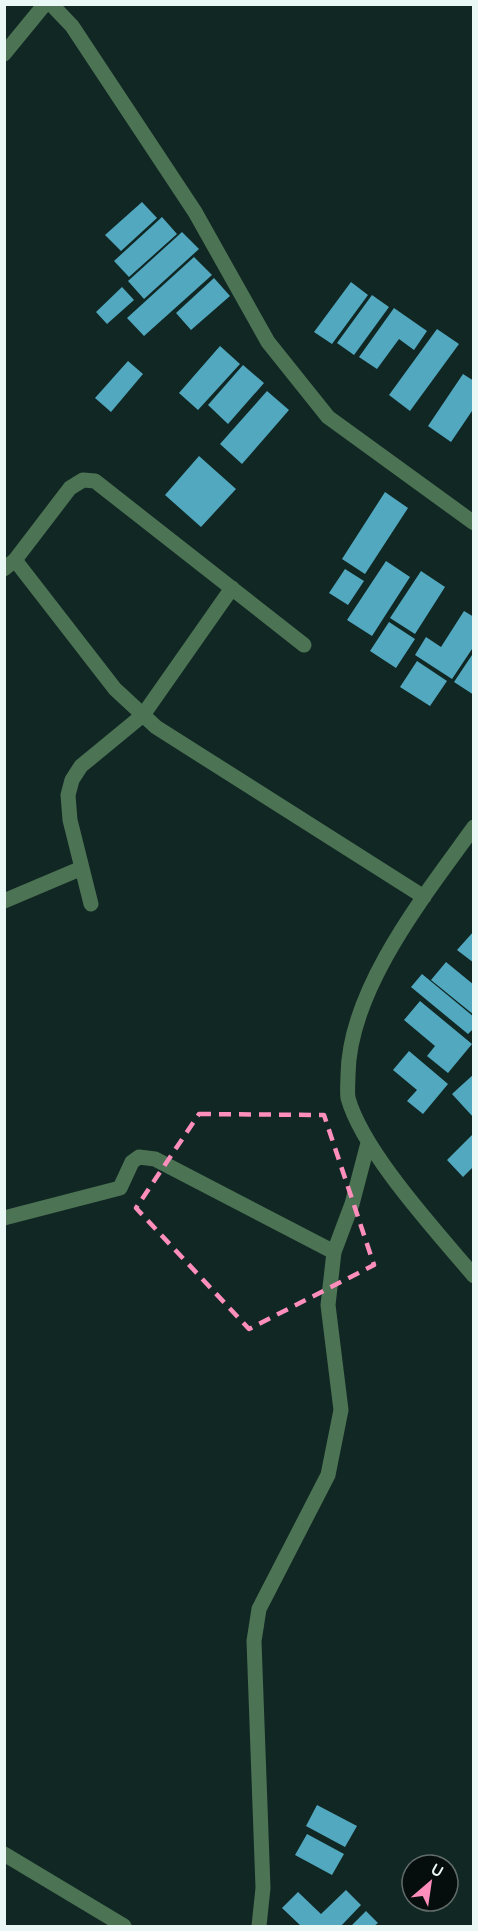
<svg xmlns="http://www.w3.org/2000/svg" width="478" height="1931" font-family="Quicksand,sans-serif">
<rect width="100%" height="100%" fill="#112724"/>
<path fill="#51a8bf" d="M142 202 157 218 121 251 105 235Z
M162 217 177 234 129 277 114 261Z
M182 232 199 249 144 299 128 281Z
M194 257 212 275 144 336 127 318Z
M214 278 230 296 191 330 176 313Z
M351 282 368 295 332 344 314 332Z
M122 287 134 300 107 324 96 312Z
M372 295 389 307 354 355 337 343Z
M394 308 427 331 414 350 399 339 377 369 359 357Z
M437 329 459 344 410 411 389 395Z
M220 346 240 364 198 410 179 393Z
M128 361 143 374 111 412 95 398Z
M243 365 264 383 228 424 208 405Z
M463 374 474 381V408L451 442 428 426Z
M267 391 289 410 242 464 220 444Z
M199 456 236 489 201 527 165 495Z
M385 492 408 508 365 574 342 559Z
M386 561 410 577 372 636 347 620Z
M345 569 364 581 348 605 329 593Z
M421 571 445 587 415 634 390 618Z
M464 611 474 617V646L452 679 415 655 426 637 441 647Z
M389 622 415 639 396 668 370 651Z
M474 652V695L454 682Z
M417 661 447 681 430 706 400 687Z
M474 931V963L457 950Z
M446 962 474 985V1015L431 980Z
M422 974 474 1017V1028L468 1034 411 987Z
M420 1001 472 1044 448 1073 427 1056 435 1046 404 1020Z
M409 1051 448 1084 423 1114 407 1101 417 1090 393 1070Z
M474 1074V1118L452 1094Z
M474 1133V1166L463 1177 447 1160Z
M317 1805 357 1826 345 1847 306 1826Z
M307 1834 344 1854 332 1875 295 1855Z
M346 1890 361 1905 341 1926H301L282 1908 298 1892 321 1914Z
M366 1911 378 1923 374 1926H351Z"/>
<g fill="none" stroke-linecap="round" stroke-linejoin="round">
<path stroke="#4c7353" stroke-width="15" d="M51 4 72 26 195 212 268 342 328 417 474 523
M4 54 45 4
M15 560 115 689 156 727 424 897
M4 569 15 560 70 488 83 480 95 481 304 645
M474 827C425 895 349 989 348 1075 348 1083 347 1091 348 1098 363 1152 437 1232 474 1276
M4 901 82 868
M91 904 70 820 68 795 72 780 81 766 143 715 232 588
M4 1218 120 1188 132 1162 139 1157 155 1159 334 1252
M4 1854 124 1926
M259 1926 263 1888 254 1641 259 1609 328 1475 341 1410 328 1305 334 1252 352 1204 368 1143"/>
</g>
<path fill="none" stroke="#fe8ebc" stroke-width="4.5" stroke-dasharray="12 8" stroke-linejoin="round" d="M199 1114 324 1115 374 1265 249 1329 136 1208Z"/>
<rect width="478" height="1931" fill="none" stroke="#eaf8f5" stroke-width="12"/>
<g transform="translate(430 1883) rotate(29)"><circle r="28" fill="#050e0d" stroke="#616c6a" stroke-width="1.5"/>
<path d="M0-4.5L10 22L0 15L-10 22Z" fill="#fe8ebc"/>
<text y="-9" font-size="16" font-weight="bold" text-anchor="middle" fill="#eaf8f5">U</text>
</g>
</svg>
